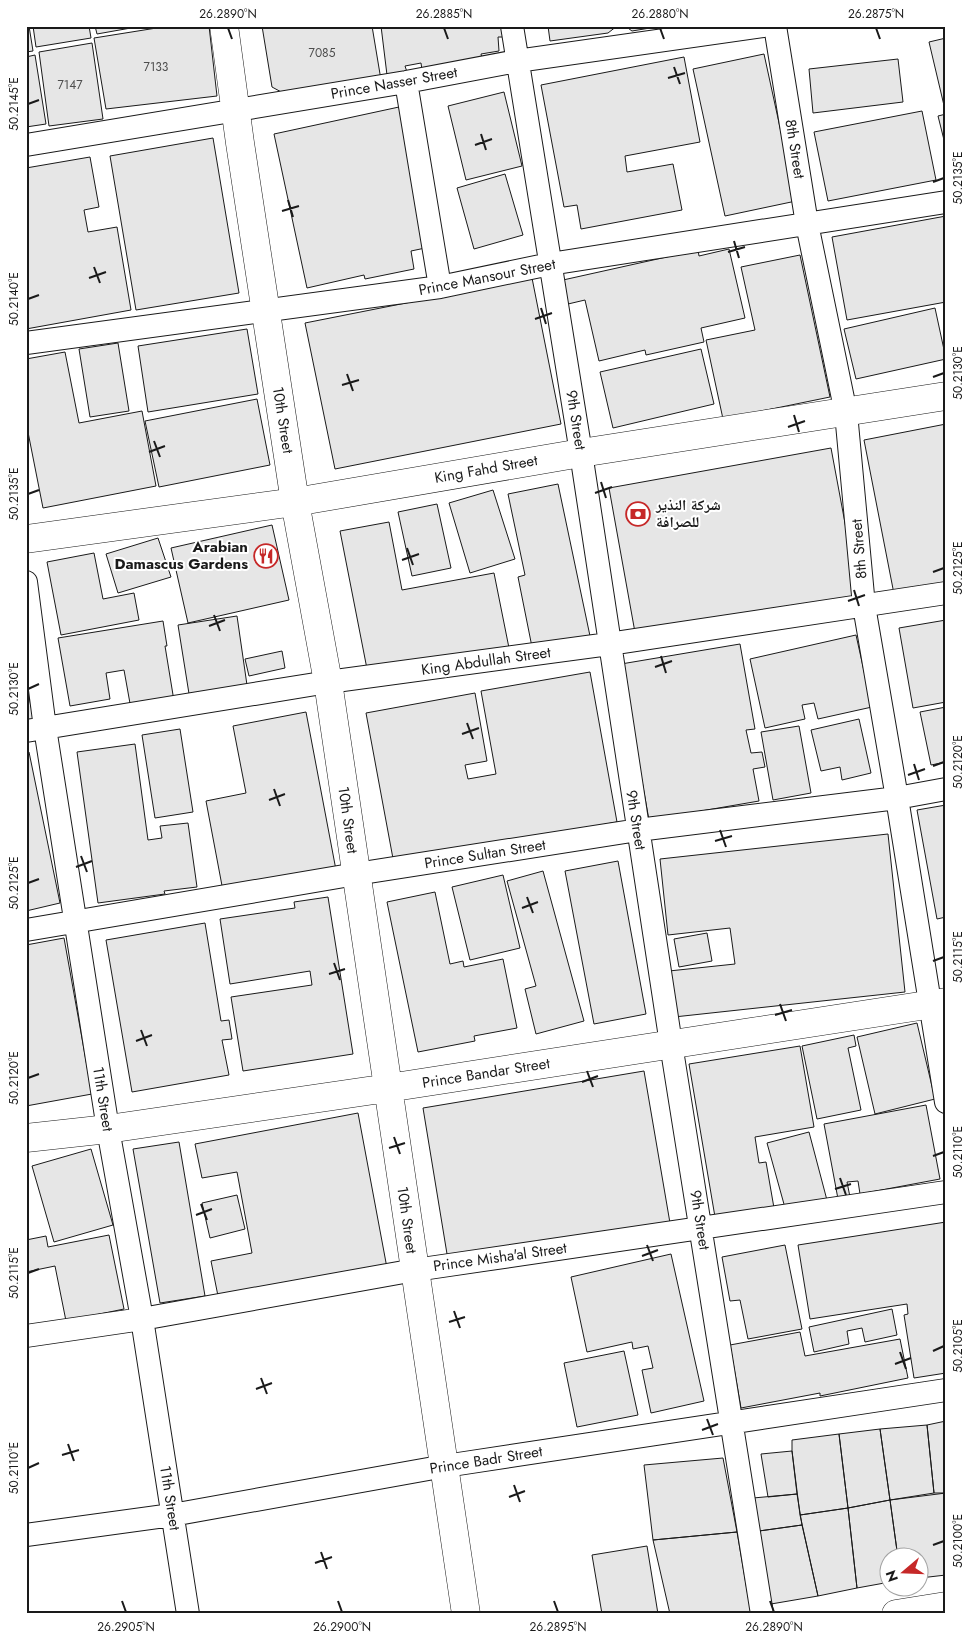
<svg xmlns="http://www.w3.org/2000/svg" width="972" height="1640" font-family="Jost,'Noto Naskh Arabic',sans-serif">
<rect width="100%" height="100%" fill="#fff"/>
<path fill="#e6e6e6" stroke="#1a1a1a" d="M26 26H29L33 51 26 52Z
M33 26H89L91 38 36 47Z
M95 26H142L97 34Z
M169 26H209L217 96 106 109 94 38Z
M262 26H372L381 80 285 94 272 87Z
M381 26H502L503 37H498L499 51 481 54 483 63 422 70 421 63 405 66 407 72 387 75Z
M548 26H617L608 33 550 41Z
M625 26H662L632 31Z
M946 38V114L929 42Z
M92 43 103 119 49 126 39 52Z
M764 54 796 201 725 216 693 69Z
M35 55 46 124 26 127V57Z
M684 57 700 142 625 156 627 172 673 164 682 210 581 229 577 205 564 207 541 85Z
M898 59 903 102 813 113 809 69Z
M504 92 522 166 466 180 448 106Z
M399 107 430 247 411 251 414 269 365 279 364 275 307 288 274 134Z
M922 111 936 180 828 201 814 132Z
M946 114V148L938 116Z
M213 138 239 293 136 310 110 156Z
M90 157 99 207 84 210 88 232 117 227 131 310 26 329V168Z
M505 174 523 235 474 249 457 188Z
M946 216V302L847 320 832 237Z
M729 249 745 318 701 328 704 342 646 355 645 350 599 361 585 300 568 304 563 280 698 250 699 256Z
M800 255 830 397 723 419 706 340 755 330 741 267Z
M532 278 561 424 335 469 305 323Z
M935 308 946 359 856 379 844 329Z
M247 329 258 394 148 412 138 346Z
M118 343 129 411 90 417 79 349Z
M701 349 714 404 613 428 600 372Z
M65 352 79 423 142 411 156 486 43 508 26 422V359Z
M257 399 270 465 159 487 145 421Z
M946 424V584L894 594 864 440Z
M831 448 859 598 636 638 609 488Z
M558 484 590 636 532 647 518 577 525 575 508 494Z
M493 490 515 559 470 573 449 503Z
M437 504 451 568 412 576 398 512Z
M389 522 402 590 494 573 509 648 368 674 340 531Z
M272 525 289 600 188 623 171 548Z
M158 538 171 577 118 593 106 554Z
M94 553 103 599 134 593 139 620 61 635 47 562Z
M237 616 248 692 190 700 178 625Z
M946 620V702L913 708 899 628Z
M163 621 167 646H165L174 701 131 709 124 670 106 673 110 699 70 706 58 638Z
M856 635 872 707 818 719 814 703 802 705 805 719 765 728 750 659Z
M740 644 755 729 746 730 751 753 762 752 765 767 753 769 759 801 649 820 621 664Z
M282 651 285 668 249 676 245 659Z
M590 672 617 822 394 864 366 713 475 693 487 761 465 765 468 779 496 774 481 691Z
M26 683 34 720 26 722Z
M946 707V762L931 765 920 712Z
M306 712 336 870 223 891 206 801 246 793 233 726Z
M859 719 871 773 842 780 840 767 821 771 811 730Z
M799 726 811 793 773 800 761 732Z
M180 729 193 812 155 818 142 735Z
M135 744 148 840 162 838 160 826 188 823 197 887 164 891 165 894 98 903 77 752Z
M26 752H29L60 903 26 911Z
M946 805V917L937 919 917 810Z
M888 834 905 992 674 1017 669 971 735 964 730 928 668 935 660 859Z
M618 861 646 1014 594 1024 565 871Z
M543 871 584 1021 536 1034 525 989 536 986 507 881Z
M503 875 520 948 470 960 452 887Z
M435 892 450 964 463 961 464 967 503 959 517 1028 474 1036 475 1041 418 1052 387 902Z
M328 897 353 1054 243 1071 231 997 312 985 310 971 230 984 220 919 295 908 294 902Z
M205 923 221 1021 229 1020 232 1039 222 1040 229 1075 132 1092 106 940Z
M707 933 712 961 679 967 674 939Z
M64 938 92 1094 26 1106V945Z
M917 1023 935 1099 875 1114 857 1037Z
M854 1035 856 1046 848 1048 861 1110 817 1119 802 1046Z
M800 1046 814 1127 755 1137 759 1163 766 1162 774 1208 715 1217 689 1064Z
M644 1071 670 1223 448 1260 423 1108Z
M926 1105 940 1179 860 1194 858 1181 847 1182 850 1197 838 1199 824 1124Z
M358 1113 387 1268 218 1296 211 1261 252 1253 237 1172 202 1178 195 1144Z
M809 1132 828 1204 787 1215 767 1143Z
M179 1142 205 1296 160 1303 133 1149Z
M91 1149 113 1225 54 1242 32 1166Z
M237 1195 245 1229 210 1238 202 1203Z
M946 1222V1373L914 1378 904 1315 908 1314 907 1304 810 1319 798 1245Z
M109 1235 124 1309 66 1321 55 1266 26 1272V1240L46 1236 48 1247Z
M785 1245 802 1329 748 1339 740 1300 730 1301 722 1257Z
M671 1254 704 1401 651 1413 642 1370 653 1368 648 1346 633 1349 632 1342 587 1352 571 1277Z
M892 1309 897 1335 865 1342 862 1328 847 1331 849 1344 814 1352 809 1327Z
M800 1332 805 1356 900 1339 908 1378 820 1396V1393L741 1408 730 1345Z
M624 1351 638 1415 577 1427 564 1363Z
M946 1421V1493H934L927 1425Z
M927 1425 934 1493 890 1500 880 1429Z
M880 1429 890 1500 848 1508 839 1434Z
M839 1434 848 1508 800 1515 792 1451V1440Z
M792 1451 797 1494 768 1497 761 1454Z
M723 1458 737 1532 653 1540 644 1465Z
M946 1493V1575L920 1578V1558H898L890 1500Z
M797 1494 802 1525 759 1531 753 1498Z
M890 1500 898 1558H890V1582L857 1588 848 1508Z
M848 1508 857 1588 818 1596 800 1515Z
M802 1525 818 1596 771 1604 759 1531Z
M737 1532 751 1613 670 1614 653 1540Z
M647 1546 658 1614H602L592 1555Z"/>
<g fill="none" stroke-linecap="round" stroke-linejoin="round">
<g stroke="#1a1a1a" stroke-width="24">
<path id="minor" d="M512 26 581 453 671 1044 762 1614
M775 26 807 224 846 413 864 606 897 798 946 1102
M406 82 440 287
M26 145 406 82 517 61 763 26
M26 343 440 287 550 264 946 202
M26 582 45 728 108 1129 142 1319 188 1614
M26 731 328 682 609 644 946 593
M26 930 356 874 638 830 897 798 946 789
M26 1336 142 1319 415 1270 946 1192
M26 1535 172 1515 445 1466 946 1390"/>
</g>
<g stroke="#1a1a1a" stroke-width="29">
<path id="tertiary" d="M224 26 240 143 295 502 328 682 466 1614
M26 539 295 502 581 453 946 396
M26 1138 108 1129 388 1088 946 1002
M896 1614 946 1606"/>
</g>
<use href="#minor" stroke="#fff" stroke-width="22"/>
<use href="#tertiary" stroke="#fff" stroke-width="28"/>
</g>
<path fill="none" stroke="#1a1a1a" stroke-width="2" d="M228 28 232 39M444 28 448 39M660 28 664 39M876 28 880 39M674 67 680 84M668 78 685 73M28 104 39 100M481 134 486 150M475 145 492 139M933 182 944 178M288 200 293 217M282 211 299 206M734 241 739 258M728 252 745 247M94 267 100 283M89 278 106 272M28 299 39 295M541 308 546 324M535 319 552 313M347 374 353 391M933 377 944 373M342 385 359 380M794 415 799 432M788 427 805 421M154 441 160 457M149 452 165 446M601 482 606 498M595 493 612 487M28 494 39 490M407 548 413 565M402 560 419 554M933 572 944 568M854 590 859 606M848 601 865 595M214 615 220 631M209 626 225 620M661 656 666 673M655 667 672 661M28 689 39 684M467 723 473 739M462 734 479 728M914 764 919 780M933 766 944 762M908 775 925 769M274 789 280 806M269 800 285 794M720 830 726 847M715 841 732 836M81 856 87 872M76 867 92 861M28 883 39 879M527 897 533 913M522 908 538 902M933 961 944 957M334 963 340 980M329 974 345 969M780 1004 786 1021M775 1015 792 1010M141 1030 147 1046M136 1041 152 1035M587 1071 593 1087M28 1078 39 1074M582 1082 598 1076M394 1137 400 1154M389 1148 405 1143M933 1156 944 1152M840 1178 846 1195M835 1189 851 1184M201 1204 207 1220M196 1215 212 1209M647 1245 653 1261M642 1256 658 1250M28 1273 39 1269M454 1311 460 1328M449 1322 465 1317M933 1351 944 1346M900 1352 906 1369M895 1364 911 1358M261 1378 267 1394M256 1389 272 1383M707 1419 713 1435M702 1430 718 1424M68 1444 74 1461M62 1455 79 1450M28 1468 39 1463M514 1485 520 1502M509 1497 525 1491M933 1545 944 1541M321 1552 327 1569M315 1563 332 1557M122 1601 126 1612M338 1601 342 1612M554 1601 558 1612M770 1601 774 1612"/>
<defs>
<g id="bank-ring" transform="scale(1.25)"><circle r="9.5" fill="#fff" stroke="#c62828" stroke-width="1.5"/><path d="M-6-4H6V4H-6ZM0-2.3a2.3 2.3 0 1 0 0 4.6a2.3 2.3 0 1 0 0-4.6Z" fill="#c62828"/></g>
<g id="restaurant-ring" transform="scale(1.25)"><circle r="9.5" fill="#fff" stroke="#c62828" stroke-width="1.5"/><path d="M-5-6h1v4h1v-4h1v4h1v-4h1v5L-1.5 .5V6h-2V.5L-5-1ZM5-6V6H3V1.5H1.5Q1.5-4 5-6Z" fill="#c62828"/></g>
</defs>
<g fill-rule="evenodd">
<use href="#bank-ring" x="638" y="514"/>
<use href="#restaurant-ring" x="266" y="556"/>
</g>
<g text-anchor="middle" stroke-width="4" stroke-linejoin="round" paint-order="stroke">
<g font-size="12" fill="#4d4d4d">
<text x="322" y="57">7085</text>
<text x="156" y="71">7133</text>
<text x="70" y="89">7147</text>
</g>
<g font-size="15" fill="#1a1a1a" stroke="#fff">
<text transform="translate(394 83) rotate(-10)" y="5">Prince Nasser Street</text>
<text transform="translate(795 149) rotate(81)" y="5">8th Street</text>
<text transform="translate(487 277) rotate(-11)" y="5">Prince Mansour Street</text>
<text transform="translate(283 420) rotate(81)" y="5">10th Street</text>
<text transform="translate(576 420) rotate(81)" y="5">9th Street</text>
<text transform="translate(486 469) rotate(-10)" y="5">King Fahd Street</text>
<text transform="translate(859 549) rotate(-95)" y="5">8th Street</text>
<text transform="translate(486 661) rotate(-8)" y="5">King Abdullah Street</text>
<text transform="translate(348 820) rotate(82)" y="5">10th Street</text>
<text transform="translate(636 820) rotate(81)" y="5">9th Street</text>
<text transform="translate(485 854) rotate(-9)" y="5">Prince Sultan Street</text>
<text transform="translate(486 1073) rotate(-9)" y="5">Prince Bandar Street</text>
<text transform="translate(103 1099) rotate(81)" y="5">11th Street</text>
<text transform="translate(407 1220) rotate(82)" y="5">10th Street</text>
<text transform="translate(700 1220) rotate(81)" y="5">9th Street</text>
<text transform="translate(500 1257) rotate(-8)" y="5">Prince Misha'al Street</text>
<text transform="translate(486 1460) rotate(-9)" y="5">Prince Badr Street</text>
<text transform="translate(170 1498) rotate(81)" y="5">11th Street</text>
</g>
<g font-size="15" font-weight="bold" fill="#1a1a1a" stroke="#fff" text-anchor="start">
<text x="656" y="510">شركة النذير<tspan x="656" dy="17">للصرافة</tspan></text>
<text x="248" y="552" text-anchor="end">Arabian<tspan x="248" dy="17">Damascus Gardens</tspan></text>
</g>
</g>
<rect width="972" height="1640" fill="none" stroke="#ffffff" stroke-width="55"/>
<g transform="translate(904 1572) rotate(251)"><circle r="24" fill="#ffffff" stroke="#a3a3a3"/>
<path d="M0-4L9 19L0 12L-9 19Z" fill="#c62828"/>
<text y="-8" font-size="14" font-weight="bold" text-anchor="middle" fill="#1a1a1a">N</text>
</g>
<rect x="28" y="28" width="916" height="1584" fill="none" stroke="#1a1a1a" stroke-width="2"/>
<g font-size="12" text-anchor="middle" fill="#1a1a1a">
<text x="228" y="18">26.2890°N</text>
<text x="444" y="18">26.2885°N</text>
<text x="660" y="18">26.2880°N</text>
<text x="876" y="18">26.2875°N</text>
<text transform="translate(14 104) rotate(-90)" y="4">50.2145°E</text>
<text transform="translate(958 178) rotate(-90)" y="4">50.2135°E</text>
<text transform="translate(14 299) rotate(-90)" y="4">50.2140°E</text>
<text transform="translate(958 373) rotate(-90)" y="4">50.2130°E</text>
<text transform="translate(14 494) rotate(-90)" y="4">50.2135°E</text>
<text transform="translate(958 568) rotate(-90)" y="4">50.2125°E</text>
<text transform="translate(14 689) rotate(-90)" y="4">50.2130°E</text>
<text transform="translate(958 762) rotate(-90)" y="4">50.2120°E</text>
<text transform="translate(14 883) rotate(-90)" y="4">50.2125°E</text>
<text transform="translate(958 957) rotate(-90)" y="4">50.2115°E</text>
<text transform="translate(14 1078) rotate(-90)" y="4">50.2120°E</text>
<text transform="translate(958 1152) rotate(-90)" y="4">50.2110°E</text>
<text transform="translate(14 1273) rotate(-90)" y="4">50.2115°E</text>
<text transform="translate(958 1346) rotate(-90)" y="4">50.2105°E</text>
<text transform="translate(14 1468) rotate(-90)" y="4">50.2110°E</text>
<text transform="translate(958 1541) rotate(-90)" y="4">50.2100°E</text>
<text x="126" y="1631">26.2905°N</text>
<text x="342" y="1631">26.2900°N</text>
<text x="558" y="1631">26.2895°N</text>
<text x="774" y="1631">26.2890°N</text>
</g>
</svg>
